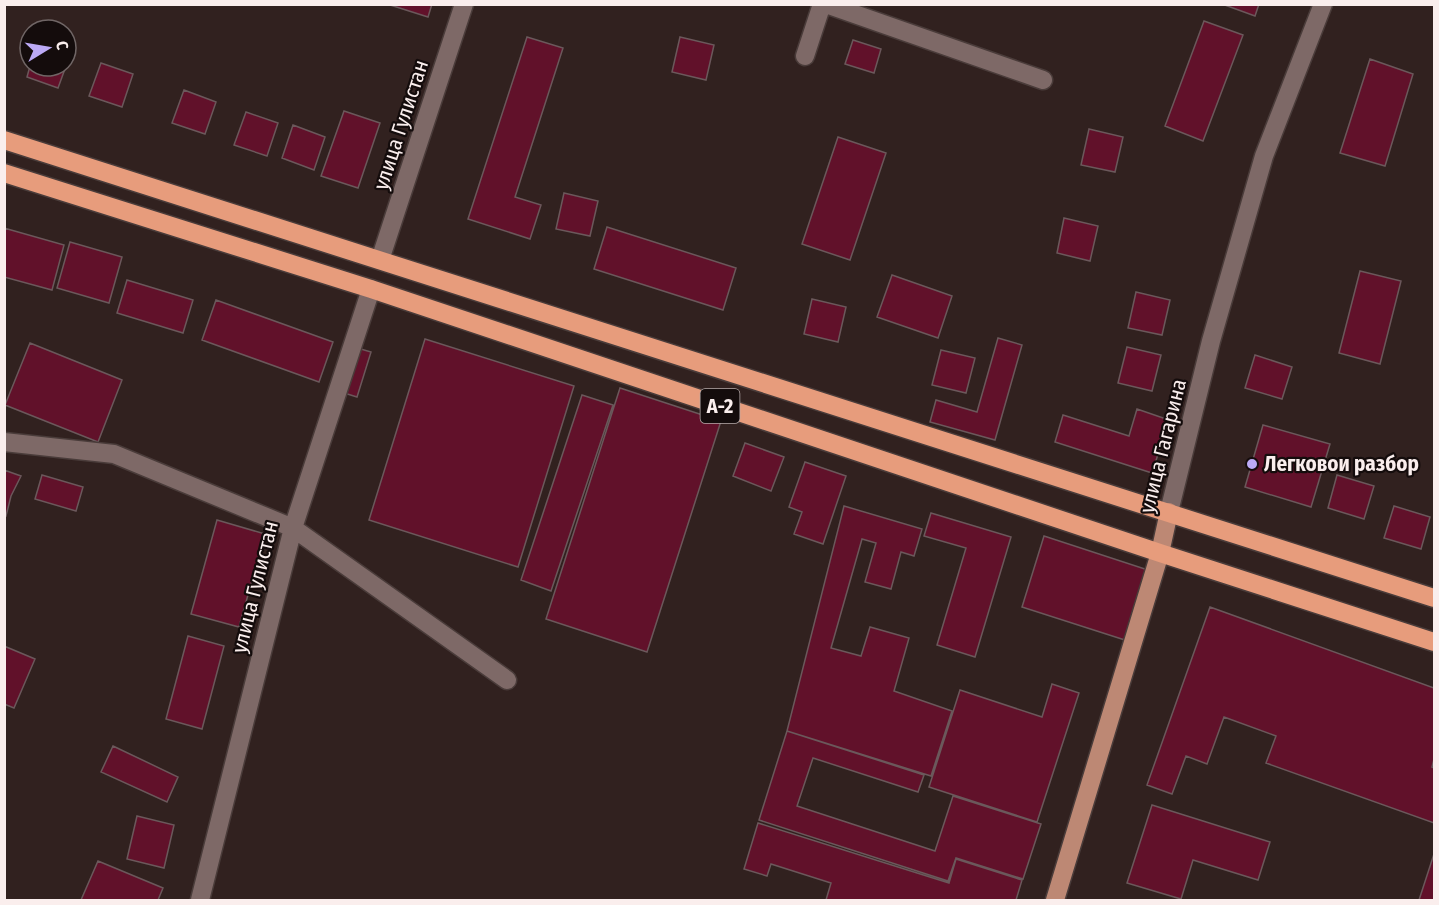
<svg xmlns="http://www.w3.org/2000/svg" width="1439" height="905" font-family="'Fira Sans Condensed',sans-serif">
<rect width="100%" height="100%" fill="#31211f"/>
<path fill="#61112a" stroke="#6b585b" stroke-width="1.5" d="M387 4H432L428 17Z
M1222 4H1259L1255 16Z
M1204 21 1243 35 1203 141 1165 126Z
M527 37 563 48 515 197 541 205 530 239 468 219Z
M680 37 714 45 706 80 672 72Z
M853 40 881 49 874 73 845 64Z
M66 54 70 55 58 88 27 77 30 66H66Z
M1370 59 1413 74 1385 166 1340 153Z
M101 63 133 74 122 107 89 96Z
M184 90 216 102 205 134 172 123Z
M344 111 380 123 358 188 321 176Z
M246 112 278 123 267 156 234 145Z
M293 125 325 137 314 170 282 158Z
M1089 129 1123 137 1115 172 1081 165Z
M838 137 886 153 850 260 802 244Z
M564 193 598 201 590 236 556 229Z
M1064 218 1098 226 1090 261 1057 253Z
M607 227 736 268 723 310 594 269Z
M4 228 64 245 52 290 4 277Z
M70 242 122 257 109 303 57 288Z
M1360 271 1401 281 1380 364 1339 353Z
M892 275 952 296 938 338 877 317Z
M127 280 193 300 183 333 117 313Z
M1136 292 1170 300 1162 335 1128 328Z
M812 299 846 307 838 342 804 334Z
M216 300 333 342 319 382 202 340Z
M998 338 1022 345 995 440 930 422 936 400 977 412Z
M425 339 574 386 518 567 369 520Z
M30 343 122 380 98 442 5 405Z
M354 347 371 352 357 397 341 392Z
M1127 347 1161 355 1152 391 1118 383Z
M941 350 975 358 966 393 932 385Z
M1255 355 1292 367 1282 399 1245 388Z
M620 388 721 421 647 652 546 619Z
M582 395 613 405 551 591 521 580Z
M1137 409 1169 420 1152 473 1055 442 1063 415 1129 436Z
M1263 425 1330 444 1311 507 1245 487Z
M745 443 784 457 771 491 733 476Z
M805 462 846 476 823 544 794 534 802 512 789 507Z
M4 470 21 476 11 496 6 516 4 515Z
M42 475 83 487 76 511 35 499Z
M1337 475 1374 486 1364 519 1328 508Z
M844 506 922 529 914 556 901 552 891 589 865 582 876 543 862 539 831 648 861 656 870 627 909 638 894 691 952 711 931 776 787 731Z
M1394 506 1430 517 1421 549 1384 538Z
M931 513 1011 537 975 657 937 645 966 548 924 536Z
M217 520 265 534 239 627 191 614Z
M1044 536 1151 571 1128 641 1022 607Z
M1210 607 1434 688V759L1432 767 1434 768V823L1266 763 1276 736 1224 717 1207 764 1186 756 1172 794 1147 785Z
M188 636 224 646 202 729 166 719Z
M4 646 35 659 14 708 4 704Z
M1052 684 1079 693 1037 822 929 787 960 690 1042 717Z
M787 731 924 775 918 792 813 758 797 806 935 851 953 796 1041 824 1023 879 956 858 948 881 759 820Z
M113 746 178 777 167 802 101 772Z
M1152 805 1270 842 1258 880 1193 860 1181 899 1127 883Z
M137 816 174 825 164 868 127 859Z
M758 823 949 883 956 859 1022 880 1016 900H826L831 883 771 864 767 876 744 869Z
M1434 854V900H1419Z
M98 861 163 888 158 900H81Z"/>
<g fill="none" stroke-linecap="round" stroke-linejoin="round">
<g stroke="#4a3c3a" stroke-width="21">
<path id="minor" d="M826 4 1043 80
M805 56 822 4
M380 260 464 4
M4 442 114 454 293 528 507 680
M1169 512 1211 341 1264 156 1323 4
M200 900 293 528 371 289"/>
</g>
<g stroke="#4a3c3a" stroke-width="21">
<path id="major" d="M1055 900 1160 553 1169 512"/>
</g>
<g stroke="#4a3c3a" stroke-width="21">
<path id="highway" d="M4 140 1434 598
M4 173 371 289 1160 553 1434 642"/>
</g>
<use href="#minor" stroke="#7e6967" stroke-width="18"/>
<use href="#major" stroke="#bd8874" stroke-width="18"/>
<use href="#highway" stroke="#e79c7c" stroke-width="18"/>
</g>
<circle fill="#bcaaf6" stroke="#140c0c" stroke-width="2" cx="1252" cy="464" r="6"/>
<g text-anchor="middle" stroke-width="4.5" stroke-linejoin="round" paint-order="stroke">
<rect fill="#140c0c" stroke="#b5aaaa" stroke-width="1.5" x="700.5" y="389" width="39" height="34" rx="4.5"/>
<g font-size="20" font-weight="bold" fill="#faeeed">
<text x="720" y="413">A-2</text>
</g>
<g font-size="21" fill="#faeeed" stroke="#140c0c">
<text transform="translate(401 125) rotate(-72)" y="7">улица Гулистан</text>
<text transform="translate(1163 446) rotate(-76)" y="7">улица Гагарина</text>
<text transform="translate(255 587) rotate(-76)" y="7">улица Гулистан</text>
</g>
<g font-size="21" font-weight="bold" fill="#faeeed" stroke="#140c0c" text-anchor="start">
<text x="1264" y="471">Легковои разбор</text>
</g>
</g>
<rect width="1439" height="905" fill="none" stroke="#faeeed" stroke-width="12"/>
<g transform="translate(48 48) rotate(79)"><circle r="28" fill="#140c0c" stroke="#706666" stroke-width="1.5"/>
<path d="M0-4.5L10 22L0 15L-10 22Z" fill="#bcaaf6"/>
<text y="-9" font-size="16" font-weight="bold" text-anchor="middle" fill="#faeeed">С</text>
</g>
</svg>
